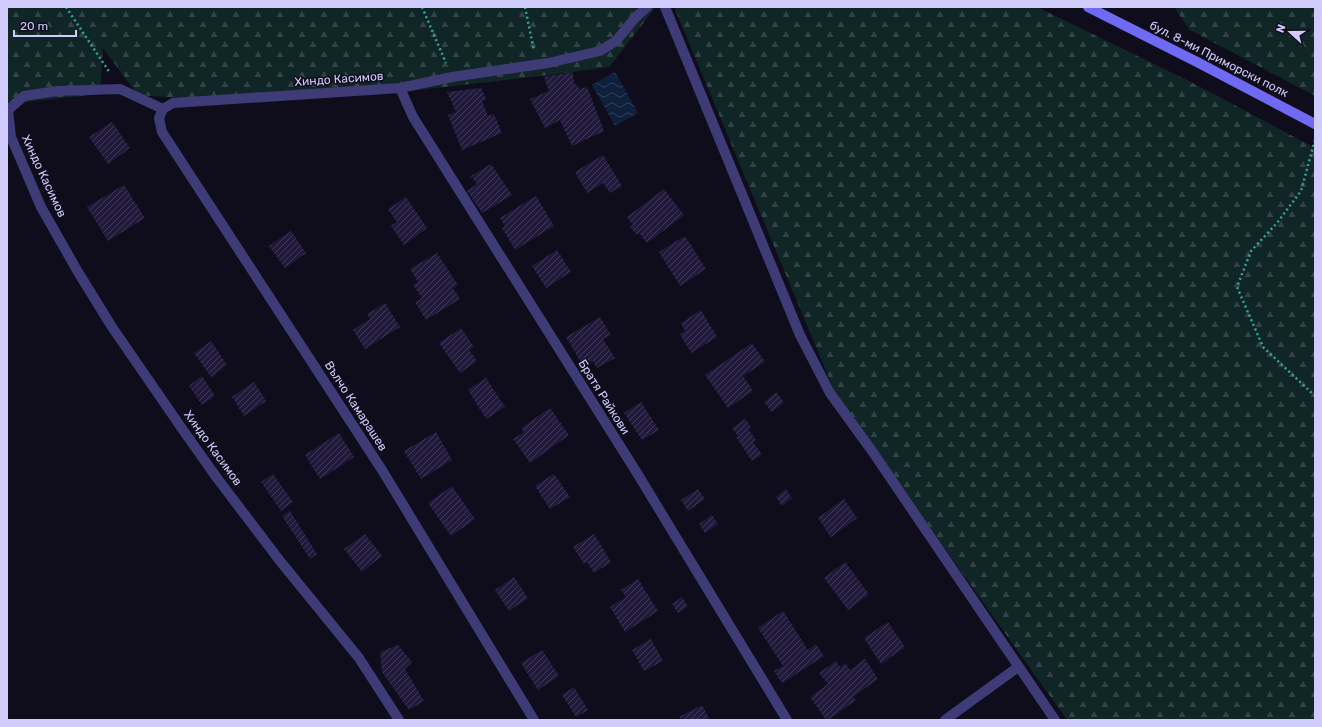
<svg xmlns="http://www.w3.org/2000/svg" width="1322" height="727" font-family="Rubik,sans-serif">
<defs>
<pattern id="forest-firs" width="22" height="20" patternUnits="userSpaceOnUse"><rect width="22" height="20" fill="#102525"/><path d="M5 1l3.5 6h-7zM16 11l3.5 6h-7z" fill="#324346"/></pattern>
<pattern id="water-waves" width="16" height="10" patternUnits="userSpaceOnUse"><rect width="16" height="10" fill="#0f203d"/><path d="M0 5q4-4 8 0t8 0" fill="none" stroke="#313f5a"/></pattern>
<pattern id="building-hatch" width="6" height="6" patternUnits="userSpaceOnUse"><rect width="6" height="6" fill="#211a3b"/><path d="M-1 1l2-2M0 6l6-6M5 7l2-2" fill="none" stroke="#403a58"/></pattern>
</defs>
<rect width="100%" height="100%" fill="#0f0d1c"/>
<path fill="url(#forest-firs)" d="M7 7H656L609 67 549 75 383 94 219 101 138 95 103 48 100 94 7 104Z
M674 7H1037L1191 82 1315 148V720H1067L837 397Z
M1174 7H1315V96L1190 30Z"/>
<path fill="url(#water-waves)" d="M615 72 638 113 615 126 592 85Z"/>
<path fill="url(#building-hatch)" d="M573 72 574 83 580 89 587 87 604 131 572 146 560 120 545 128 530 99 549 91 544 77Z
M481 88 486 99 482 101 488 116 494 114 502 133 462 150 448 115 456 112 447 92Z
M112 122 130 148 108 164 89 137Z
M603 155 622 186 610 193 603 183 587 193 575 172Z
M491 164 512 195 482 213 467 191 477 184 471 176Z
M124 185 145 218 108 241 87 207Z
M664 189 684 215 647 243 639 233 637 235 630 227 633 225 627 217Z
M536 196 554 226 515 250 502 228 505 226 500 218Z
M406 197 427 228 404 245 391 226 397 222 388 209Z
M291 231 306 253 285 268 269 246Z
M685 236 706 269 680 286 659 252Z
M557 250 571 272 546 288 532 266Z
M437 253 458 285 453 288 460 299 426 320 415 302 422 298 413 285 418 282 410 269Z
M385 303 400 327 365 349 353 330 370 319 367 314Z
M701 310 717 337 691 353 680 334 685 331 681 323Z
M600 317 611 335 603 339 615 358 597 368 593 361 583 366 566 337Z
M461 328 474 347 469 350 477 361 460 373 439 343Z
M211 341 227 365 211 377 194 353Z
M752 343 765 362 743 376 753 391 728 408 705 375Z
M202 376 215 396 202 405 189 386Z
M486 378 505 407 486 419 468 390Z
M254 382 266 401 244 416 232 397Z
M776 392 784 402 772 412 764 402Z
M641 402 659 430 642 440 624 413Z
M550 408 569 435 530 463 513 439 524 432 521 428Z
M745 419 751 427 748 429 756 440 753 442 762 454 752 461 736 437 738 436 732 428Z
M436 432 452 460 421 479 404 451Z
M339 433 354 457 320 479 305 455Z
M273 474 293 502 281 511 261 482Z
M554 474 570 497 550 509 535 486Z
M452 486 475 519 451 536 428 503Z
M698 489 705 499 688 511 681 500Z
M786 489 792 498 782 506 776 497Z
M844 499 857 518 831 537 818 518Z
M290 511 317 554 310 559 282 516Z
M712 515 718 524 705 533 699 524Z
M365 534 382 556 362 572 344 549Z
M594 534 611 562 594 573 587 562 584 564 573 547Z
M845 562 869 594 848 610 824 578Z
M514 577 528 598 509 611 495 590Z
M638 579 658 611 625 632 610 607 626 597 621 590Z
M682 597 688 606 678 613 672 604Z
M783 611 808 650 816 644 824 656 782 683 774 671 783 666 758 628Z
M888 622 905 647 881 664 864 638Z
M651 639 663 661 644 671 632 650Z
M398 645 412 662 405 669 424 701 409 710 382 672 380 652Z
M542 650 559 676 538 690 521 663Z
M865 659 878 679 853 697 856 700 828 720H826L810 697 828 684 819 673 836 661 840 667 845 663 850 670Z
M574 687 588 710 576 717 562 695Z
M702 705 710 720H681L679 717Z"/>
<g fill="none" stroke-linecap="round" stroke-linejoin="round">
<path stroke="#35a5a0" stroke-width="2.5" stroke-dasharray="2 3" stroke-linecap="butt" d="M66 7 110 73
M422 7 446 63
M525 7 534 51
M1315 140 1301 191 1277 223 1251 251 1237 287 1263 347 1315 396"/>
<path stroke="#3e3b77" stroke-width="10" d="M665 7 800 335 830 393 872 451 1055 720
M400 88 413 117 637 473 787 720
M163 109 120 89 57 91 24 96 8 110 11 137 41 207 78 272 112 327 185 433 217 478 280 561 359 658 399 720
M163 109 159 118 162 132 382 470 534 720
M163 109 173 103 400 88 452 77 548 63 600 51 616 41 635 18 647 7
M945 720 1018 667"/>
<path stroke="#6f69f4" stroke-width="10" d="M1088 7 1199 63 1315 124"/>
</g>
<g text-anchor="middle" stroke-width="3" stroke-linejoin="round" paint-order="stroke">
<g font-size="12" fill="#d1cbfb" stroke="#0f0d1c">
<text transform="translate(1219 59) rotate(27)" y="4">бул. 8-ми Приморски полк</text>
<text transform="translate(339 79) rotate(-4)" y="4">Хиндо Касимов</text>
<text transform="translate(44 176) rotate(65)" y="4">Хиндо Касимов</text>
<text transform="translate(604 397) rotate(58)" y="4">Братя Райкови</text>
<text transform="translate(356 406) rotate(57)" y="4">Вълчо Камарашев</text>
<text transform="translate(213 448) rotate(54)" y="4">Хиндо Касимов</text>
</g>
</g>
<rect width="1322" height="727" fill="none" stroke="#d1cbfb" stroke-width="16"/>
<g transform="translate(1290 32) rotate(291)" stroke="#0f0d1c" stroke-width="3" paint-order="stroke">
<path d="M0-3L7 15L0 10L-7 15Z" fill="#d1cbfb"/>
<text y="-6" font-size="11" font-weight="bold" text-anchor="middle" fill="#d1cbfb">N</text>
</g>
<path d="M14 30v6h62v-6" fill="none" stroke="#d1cbfb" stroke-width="2"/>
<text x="20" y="30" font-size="12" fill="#d1cbfb" stroke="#0f0d1c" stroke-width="3" paint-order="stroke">20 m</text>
</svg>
